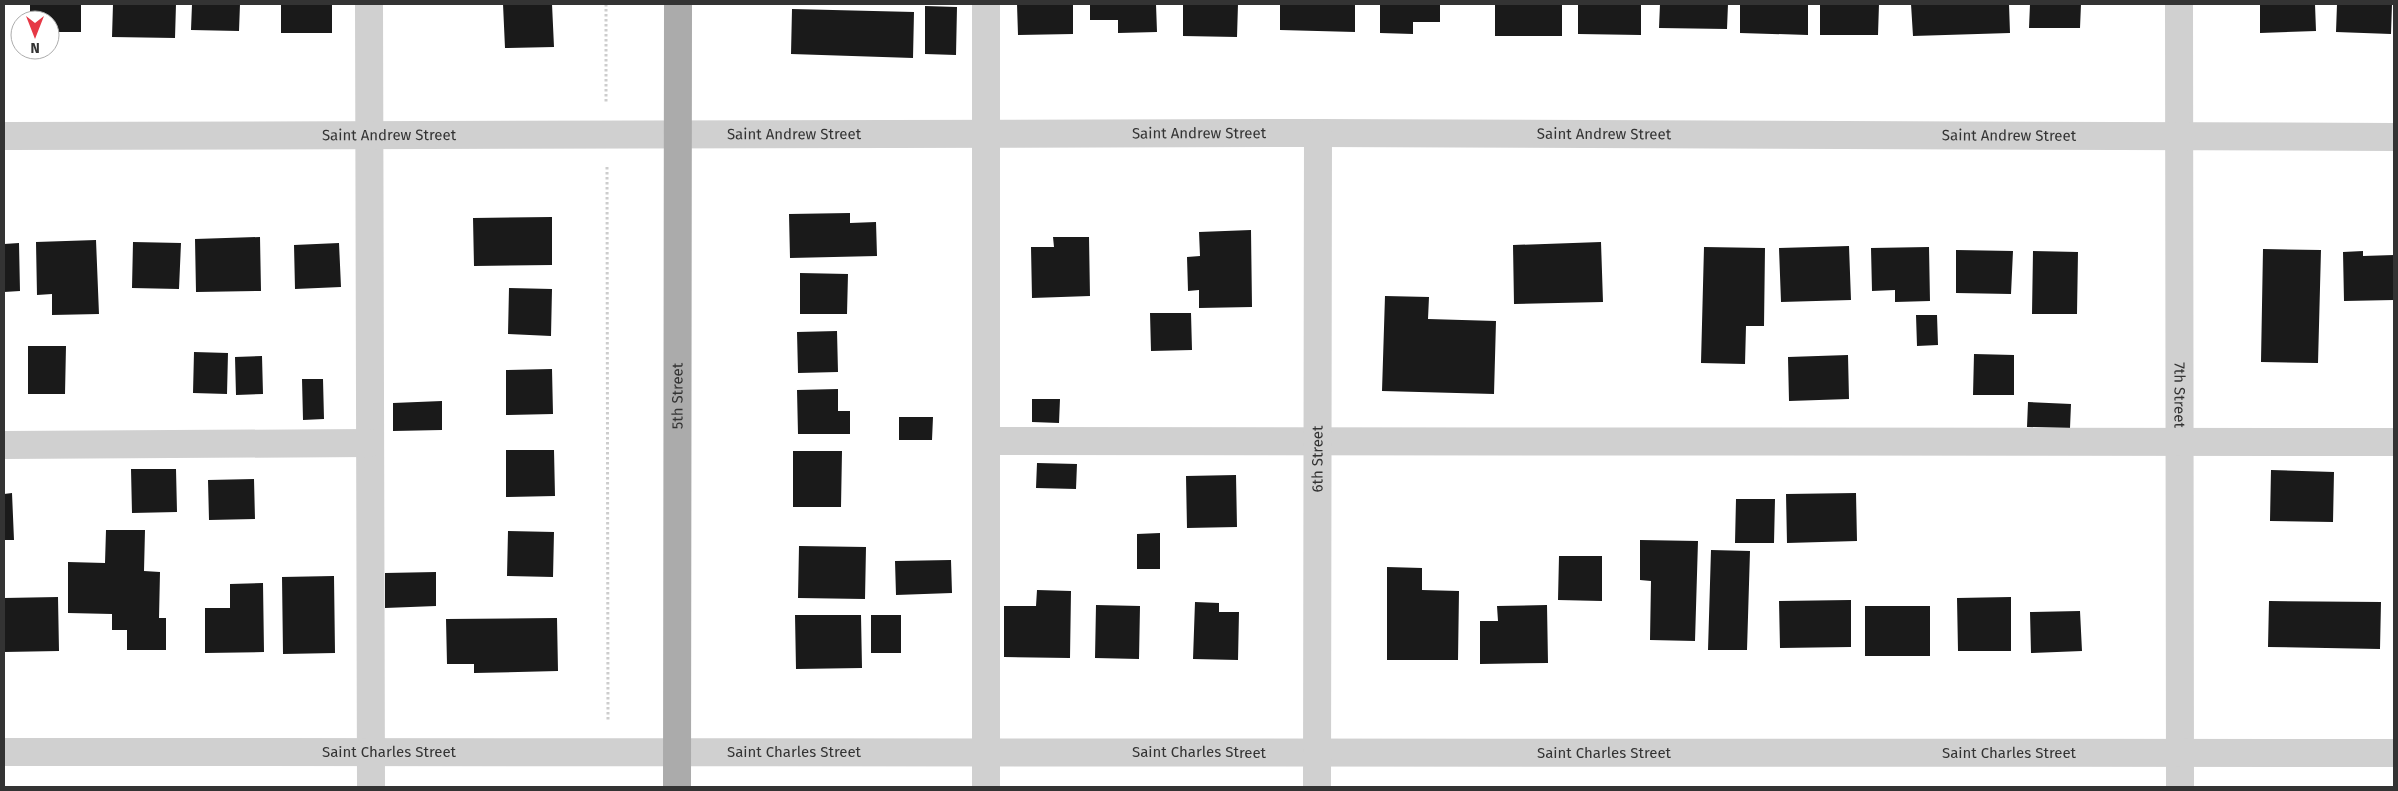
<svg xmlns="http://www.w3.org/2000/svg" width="2398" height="791" font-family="'Fira Sans',sans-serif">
<rect width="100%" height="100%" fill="#fff"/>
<path fill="#1a1a1a" d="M30 4H81V32H50V20H30Z
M113 4H176L175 38 112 37Z
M192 4H240L239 31 191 30Z
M281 4H332V33H281Z
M503 4H552L554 47 505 48Z
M1017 4H1073V34L1018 35Z
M1090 4H1156L1157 32 1118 33V20H1090Z
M1183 4H1238L1237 37 1183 36Z
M1280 4H1355V32L1280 30Z
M1380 4H1440V22H1413V34L1380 33Z
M1495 4H1562V36H1495Z
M1578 4H1641V35L1578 34Z
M1660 4H1728L1727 29 1659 28Z
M1740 4H1808V35L1740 33Z
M1820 4H1879L1878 35H1820Z
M1911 4H2009L2010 33 1913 36Z
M2030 4H2081L2080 28H2029Z
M2260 4H2315L2316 31 2260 33Z
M2337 4H2392L2391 34 2336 32Z
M925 6 957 7 956 55 925 54Z
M792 9 914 12 913 58 791 54Z
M850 213V223L876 222 877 256 790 258 789 214Z
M552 217V265L474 266 473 218Z
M1251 230 1252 307 1199 308V290L1188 291 1187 257 1200 256 1199 232Z
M260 237 261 291 196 292 195 239Z
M1053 237H1089L1090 296 1032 298 1031 247H1054Z
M96 240 99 314 52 315V294L37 295 36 242Z
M133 242 181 243 179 289 132 288Z
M1601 242 1603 302 1514 304 1513 245Z
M19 243 20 291 4 292V244Z
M339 243 341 287 295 289 294 245Z
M1849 246 1851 300 1781 302 1779 248Z
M1704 247 1765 248 1764 326H1746L1745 364 1701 363Z
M1929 247 1930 301 1895 302V290L1872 291 1871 248Z
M2263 249 2321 250 2318 363 2261 362Z
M1956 250 2013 251 2011 294 1956 293Z
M2033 251 2078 252 2077 314H2032Z
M2363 251V256L2394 255V300L2344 301 2343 252Z
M800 273 848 274 847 314H800Z
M509 288 552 289 551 336 508 334Z
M1385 296 1429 297 1428 319 1496 321 1494 394 1382 391Z
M1150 313H1191L1192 350 1151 351Z
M1916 315H1937L1938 345 1917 346Z
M837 331 838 372 798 373 797 332Z
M28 346H66L65 394H28Z
M194 352 228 353 227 394 193 393Z
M1974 354 2014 355V395H1973Z
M1848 355 1849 399 1789 401 1788 357Z
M262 356 263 394 236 395 235 357Z
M552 369 553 414 506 415V370Z
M302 379H323L324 419 303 420Z
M838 389V411H850V434H798L797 390Z
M1032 399H1060L1059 423 1032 422Z
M442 401V430L393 431V403Z
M2028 402 2071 404 2070 428 2027 427Z
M899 417H933L932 440H899Z
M506 450H554L555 496 506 497Z
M793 451H842L841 507H793Z
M1037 463 1077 464 1076 489 1036 488Z
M131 469H176L177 512 132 513Z
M2271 470 2334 472 2333 522 2270 521Z
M1236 475 1237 527 1187 528 1186 476Z
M254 479 255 519 209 520 208 480Z
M12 493 14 540H4V494Z
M1856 493 1857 541 1787 543 1786 494Z
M1736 499H1775L1774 543H1735Z
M106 530H145L144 571 160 572 159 618H166V650H127V630H112V614L68 613V562L105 563Z
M508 531 554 532 553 577 507 576Z
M1160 533V569H1137V534Z
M1640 540 1698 541 1695 641 1650 640 1651 581 1640 580Z
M799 546 866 547 865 599 798 598Z
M1711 550 1750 551 1747 650H1708Z
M1559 556H1602V601L1558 600Z
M951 560 952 593 896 595 895 561Z
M1387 567 1422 568V590L1459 591 1458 660H1387Z
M436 572V606L385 608V573Z
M334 576 335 653 283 654 282 577Z
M263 583 264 652 205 653V608H230V584Z
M1037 590 1071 591 1070 658 1004 657V606H1036Z
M58 597 59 651 4 652V598Z
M2011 597V651H1958L1957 598Z
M1851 600V647L1780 648 1779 601Z
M2269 601 2381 602 2380 649 2268 647Z
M1195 602 1219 603V612H1239L1238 660 1193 659Z
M1096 605 1140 606 1139 659 1095 658Z
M1547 605 1548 663 1480 664V621H1498L1497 606Z
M1865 606H1930V656H1865Z
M2080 611 2082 651 2031 653 2030 612Z
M795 615H861L862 668 796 669Z
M871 615H901V653H871Z
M557 618 558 671 474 673V664H447L446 619Z"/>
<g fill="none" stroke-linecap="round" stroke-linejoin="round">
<path stroke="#cdcdcd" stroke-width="3" stroke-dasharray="2.5 2.5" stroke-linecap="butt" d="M606 4V103
M607 167 608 721"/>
<g stroke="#d0d0d0" stroke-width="28">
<path d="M369 4 371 787"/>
<path id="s1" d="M2179 4 2180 787"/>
<path id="s2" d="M4 136 1318 133 2394 137"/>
<path d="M987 441 2394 442"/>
<path d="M4 445 370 443"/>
<path id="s3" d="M4 752 2394 753"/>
<path d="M986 787V4"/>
<path id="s4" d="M1317 787 1318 133"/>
</g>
<path stroke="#ababab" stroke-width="28" id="s5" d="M677 787 678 4"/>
</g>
<g text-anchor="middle" stroke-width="5" stroke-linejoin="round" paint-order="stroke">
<g font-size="15" fill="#333" stroke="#fff">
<text dy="5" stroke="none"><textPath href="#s2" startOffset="790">Saint Andrew Street</textPath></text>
<text dy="5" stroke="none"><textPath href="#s2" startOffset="1195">Saint Andrew Street</textPath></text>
<text dy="5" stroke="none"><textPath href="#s2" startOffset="385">Saint Andrew Street</textPath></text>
<text dy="5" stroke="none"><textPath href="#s2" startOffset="1600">Saint Andrew Street</textPath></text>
<text dy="5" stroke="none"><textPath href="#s2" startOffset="2005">Saint Andrew Street</textPath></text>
<text dy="5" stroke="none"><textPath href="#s5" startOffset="391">5th Street</textPath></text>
<text dy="5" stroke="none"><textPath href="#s1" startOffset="391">7th Street</textPath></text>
<text dy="5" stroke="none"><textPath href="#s4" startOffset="328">6th Street</textPath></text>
<text dy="5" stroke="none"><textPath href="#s3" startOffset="385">Saint Charles Street</textPath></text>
<text dy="5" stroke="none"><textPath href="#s3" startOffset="790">Saint Charles Street</textPath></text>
<text dy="5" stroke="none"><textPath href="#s3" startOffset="1195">Saint Charles Street</textPath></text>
<text dy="5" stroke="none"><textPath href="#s3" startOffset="1600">Saint Charles Street</textPath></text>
<text dy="5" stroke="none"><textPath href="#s3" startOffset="2005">Saint Charles Street</textPath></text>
</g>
</g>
<rect width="2398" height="791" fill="none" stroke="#333333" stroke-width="10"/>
<g transform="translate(35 35) rotate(180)"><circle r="24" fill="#ffffff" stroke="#adadad"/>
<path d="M0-4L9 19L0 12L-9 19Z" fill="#e63946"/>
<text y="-8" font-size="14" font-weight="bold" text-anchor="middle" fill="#333333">N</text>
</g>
</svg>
